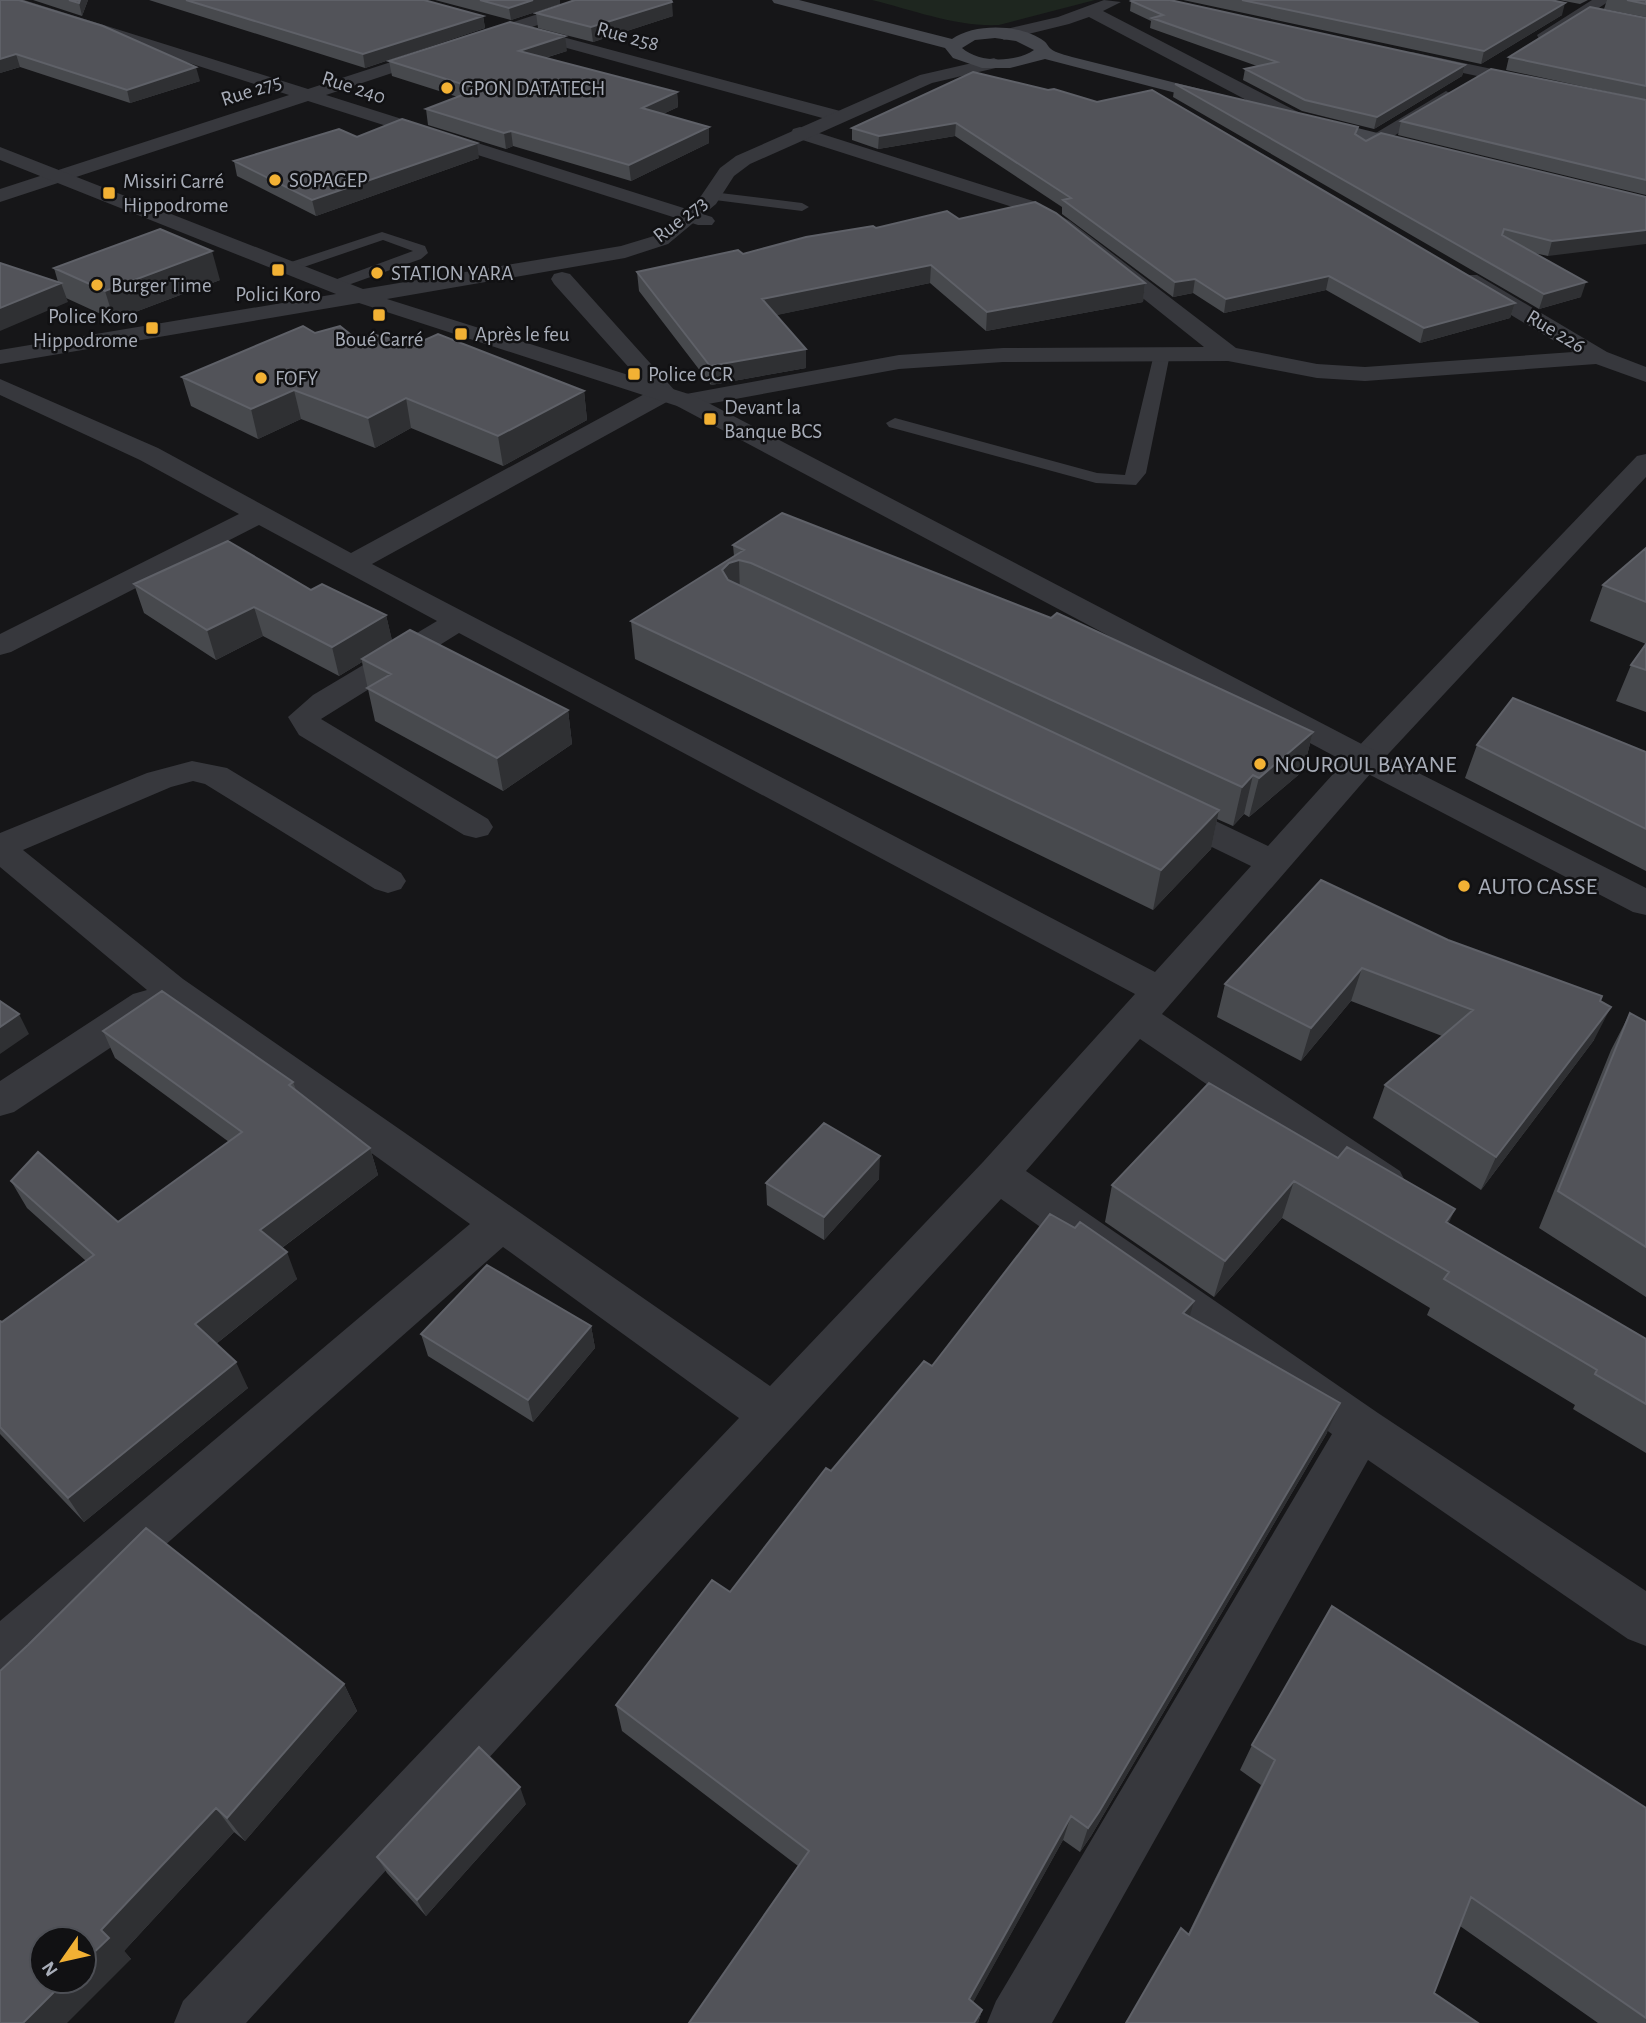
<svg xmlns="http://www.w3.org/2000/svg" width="1646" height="2023" font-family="'Alegreya Sans',sans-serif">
<rect width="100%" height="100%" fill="#161618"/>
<path fill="#1e261f" d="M872 0H1095L999 25C956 27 913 10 872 0Z"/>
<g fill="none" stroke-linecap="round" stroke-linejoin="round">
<path fill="#37383d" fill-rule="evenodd" d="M712 192 802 203 809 207 802 211 707 199 705 196Z
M382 232 425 246 428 253 421 259 334 290 329 288 326 285 329 282 413 251 383 240 295 270H285L283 267 285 264Z
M1162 349 1170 354 1146 473 1136 485 1096 483 889 427 886 423 895 418 1097 473 1125 475 1154 354Z"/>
<path fill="#37383d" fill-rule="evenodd" d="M0 0H24L308 89 581 0H605L603 3 529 28 844 112 846 116 837 122 512 33 326 95 712 217 715 221 712 225H698L308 101 0 202V189L289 95 2 3Z
M1104 0 1121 2 1103 11 1302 114 1304 118 1302 122H1288L1089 17 1069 24 1004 40 996 35 998 31 1058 17Z
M1592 0H1611L1551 39H1539L1537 35Z
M1412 52 1534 78 1543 83 1534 88 1406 61 1403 57 1406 53Z
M1446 91 1455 96 1452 100 1371 150H1357L1354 146Z
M800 127 1033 201 1070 221 1236 348 1317 364 1365 367 1573 352 1461 285 1458 280 1461 275H1477L1607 352 1646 367V382L1596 364 1365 381 1317 378 1228 361 1003 362 899 369 686 408 677 406 674 401 677 396 686 394 899 355 1003 348 1204 347 1056 229 1019 209 793 137 791 133 793 129Z
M562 272 570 274 677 393 674 398 372 564 1155 972 1251 866 1156 820 1151 812 1156 804 1168 801 1180 804 1268 846 1353 752 1637 456 1646 454V477L1377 766 1162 1014 1400 1171 1406 1183 1400 1195 1385 1200 1370 1195 1140 1039 1026 1171 1378 1413 1646 1591V1646L1628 1639 1368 1460 1052 2023H987L996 2001 1332 1434 1001 1199 246 2023H174L183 2001 739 1418 503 1247 19 1674 0 1681V1621L470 1224 166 1005 161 1014 14 1112 0 1116V1081L133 994 147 990 0 867V833L147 773 192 761 227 768 401 873 406 881 401 889 388 893 375 889 205 784 193 781 171 787 23 850 183 979 770 1386 983 1162 1135 994 459 633 321 719 488 819 493 827 488 835 476 838 464 835 299 735 288 717 313 695 437 621 259 525 11 652 0 655V634L239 514 140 460 0 395V379L158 448 351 553 650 391 554 284 551 279 554 274Z"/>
<path fill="#37383d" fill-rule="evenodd" d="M994 58 1003 63 1000 67 932 83 750 164 734 176 716 204 668 244 625 258 387 299 695 396 1377 752 1646 888V915L1633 912 1353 766 677 406 359 303 0 364V350L336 294 0 160V147L363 289 621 246 654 236 701 196 720 168 736 156 920 75Z"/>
<path fill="#45474d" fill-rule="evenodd" d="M772 0H799L952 39C975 23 1021 24 1044 41 1047 43 1048 47 1051 49 1056 53 1066 55 1072 57L1232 97 1235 101 1226 106 1045 59 1010 68H982L953 58 945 48 774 3ZM995 38 1016 41 1034 50C1015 63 979 63 962 48L975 40Z
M1305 115 1430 146 1433 150 1423 156 1298 125 1296 121 1298 117Z"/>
</g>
<path fill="#47494d" d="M0 0 200 81 130 103 20 67 0 73Z
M33 0H88L82 16Z
M149 0H424L483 16 485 28 365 68Z
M435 0H560V4L511 20Z
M1183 0H1551L1562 15 1481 64Z
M1559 0H1588L1580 4Z
M1607 0H1646V17L1604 9Z
M1131 1 1465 65 1462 76 1374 129 1302 111 1243 80 1245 69 1257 66 1150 28 1151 21 1130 11Z
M536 13 673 16 593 42 538 28Z
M1646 18V100L1506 70 1509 57Z
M567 51 545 58 677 92 678 107 663 114 709 143 631 181 513 146 506 149 428 125 426 109 458 97 392 76 389 61Z
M973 72 1515 303 1510 318 1420 343 1326 290 1224 313 1193 293 1173 297 1062 214V207L955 136 878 149 852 140V128Z
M1175 84 1356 134 1366 141 1646 197 1548 256 1534 253 1581 297 1539 309 1173 97Z
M1646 100V195L1398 135 1401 121Z
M479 158 316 216 237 176 234 161Z
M959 219 1145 283 1143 302 986 331 930 283 776 315 806 349V368L711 385 639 291 637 272 743 254 876 228Z
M54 268 220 280 114 320 66 298 68 302 58 282Z
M315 333 355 338 584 391 587 420 503 466 411 428 375 448 301 419 258 439 191 406 182 377Z
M733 545 1313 732 1303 771 1249 817 1244 814 1233 826 1217 819 1211 849 1153 910 635 659 631 621 734 556Z
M1646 548V644L1590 621 1603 585Z
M134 584 311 590 386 615 392 641 568 710 572 744 503 791 375 721 362 662 339 676 263 636 216 660 144 613Z
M1646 644V712L1616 701 1631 665Z
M1477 745 1646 752V871L1465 778Z
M1448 940 1600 1001 1594 1040 1481 1190 1373 1118 1385 1085 1442 1036 1351 1001 1301 1061 1217 1017 1225 984Z
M1630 1013 1646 1022V1297L1539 1228 1611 1050Z
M103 1031 293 1082 296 1090 370 1148 378 1175 282 1248 297 1279 216 1344 248 1388 84 1522 0 1434V1321L2 1322 86 1261 27 1208 11 1181 118 1222 229 1142 115 1058Z
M1209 1083 1646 1339V1453L1573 1409 1575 1405 1427 1315 1430 1308 1282 1218 1214 1297 1105 1222 1112 1185Z
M879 1179 824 1240 767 1205 766 1183Z
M1189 1316 1327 1433 1091 1836 1080 1852 1063 1840 973 2002 982 2010 978 2023H689L798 1866 622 1731 616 1705 730 1592 831 1471 932 1366Z
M591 1326 595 1348 533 1422 428 1356 421 1334Z
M344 1684 357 1711 245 1841 234 1832 124 1951 131 1959 0 2023Z
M1252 1745 1646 1808V2023H1598L1460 1926 1188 1934 1261 1785 1240 1770Z
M526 1804 426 1916 387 1873 377 1857Z"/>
<path fill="#2f3033" d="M80 0H88L82 16 79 3Z
M533 0H560V4L511 20 509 8Z
M672 2 673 16 593 42 591 27Z
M1565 3 1562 15 1481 64 1484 51Z
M483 16 485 28 365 68 363 54Z
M565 36 567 51 521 65 519 51Z
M16 54 20 67 0 73V59Z
M1465 65 1462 76 1374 129 1377 117Z
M196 67 200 81 130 103 127 90Z
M677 92 678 107 643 123 642 108Z
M956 123 955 136 878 149 879 136Z
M709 127V143L631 181 629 165Z
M511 131 513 146 506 149 504 133Z
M477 143 479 158 316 216 312 200Z
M1646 230V244L1548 256 1552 241Z
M212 251 220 280 114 320 105 291Z
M931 265 930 283 763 318 762 299Z
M1329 276 1326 290 1224 313 1226 299Z
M1195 279 1193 293 1173 297 1175 282Z
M1586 282 1581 297 1539 309 1544 294Z
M61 283 68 302 0 331V308Z
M1145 283 1143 302 986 331 987 312Z
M1515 303 1510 318 1420 343 1424 328Z
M806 349V368L711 385 710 366Z
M294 390 301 419 258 439 251 409Z
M584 391 587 420 503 466 498 436Z
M406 398 411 428 375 448 368 418Z
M739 560 740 597 722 570 729 563Z
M254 607 263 636 216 660 207 630Z
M386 615 393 644 362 659V662L339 676 332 647Z
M568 710 572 744 503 791 497 758Z
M1313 732 1303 771 1249 817 1259 778Z
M1253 775 1244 814 1233 826 1242 787Z
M1219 810 1211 849 1153 910 1161 870Z
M1362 968 1351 1001 1301 1061 1311 1028Z
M1611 1007 1594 1040 1481 1190 1496 1157Z
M19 1014 29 1034 0 1054V1027Z
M370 1148 378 1175 271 1256 260 1230Z
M880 1156 879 1179 824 1240V1217Z
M1294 1181 1282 1218 1214 1297 1225 1261Z
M1455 1209 1439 1246 1446 1222Z
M287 1252 297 1279 207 1351 195 1324Z
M1194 1301 1185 1333 1183 1313Z
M591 1326 595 1348 533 1422 528 1400Z
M236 1362 248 1388 84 1522 68 1498Z
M1340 1403 1327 1433 1091 1836 1080 1852 1088 1828Z
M344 1684 357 1711 245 1841 227 1818Z
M520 1787 526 1804 426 1916 417 1900Z
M216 1808 234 1832 124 1951 131 1959 67 2023H23L65 1981H84V1962L101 1930Z
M1071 1816 1063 1840 964 2019 969 1999Z
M982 2010 978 2023H974Z"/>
<path fill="#525359" stroke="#5f6168" stroke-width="2" d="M0 0H19L103 26 196 67 127 90 16 54 0 59Z
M69 0H80L79 3Z
M186 0H424L483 16 363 54Z
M480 0H533L509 8Z
M575 0H671L672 2 591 27 536 13Z
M1133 0H1170L1465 65 1377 117 1305 100 1245 69 1277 62 1152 18 1163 15 1131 1Z
M1242 0H1551L1565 3 1484 51Z
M1627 0H1646V4Z
M1590 7 1646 18V86L1509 57Z
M510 22 565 36 519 51 677 92 642 108 709 127 629 165 511 131 504 133 426 109 478 89 389 61Z
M1491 69 1646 100V180L1401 121Z
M973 72 1048 90 1054 89 1097 102 1152 90 1515 303 1424 328 1329 276 1226 299 1195 279 1175 282 1063 200 1071 198 956 123 879 136 852 128Z
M1175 84 1358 127 1355 134 1366 141 1381 133 1646 197V230L1552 241 1504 229 1502 235 1586 282 1544 294Z
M402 119 477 143 312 200 234 161 339 129 357 137Z
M1035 202 1056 213 1145 283 987 312 931 265 762 299 806 349 710 366 637 272 738 250 743 254 806 237 873 226 876 228 947 211 959 219Z
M160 229 212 251 105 291 54 268Z
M0 263 61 283 0 308Z
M303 326 315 333 340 326 355 338 375 335 416 344 438 334 584 391 498 436 406 398 368 418 294 390 251 409 182 377Z
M782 513 1051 618 1057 613 1313 732 1259 778 1253 775 1242 787 751 563 739 560 729 563 722 570 728 580 1219 810 1161 870 631 621 744 550 733 545Z
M228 541 311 590 322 584 386 615 332 647 254 607 207 630 134 584Z
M1646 548V602L1603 585Z
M410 630 568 710 497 758 367 688 391 674 362 659Z
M1646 644V670L1631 665Z
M1513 698 1646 752V829L1477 745Z
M1321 880 1448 940 1602 996 1600 1001 1611 1007 1496 1157 1385 1085 1473 1010 1362 968 1311 1028 1225 984Z
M162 991 293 1082 289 1085 370 1148 260 1230 287 1252 195 1324 236 1362 68 1498 0 1427V1321L2 1322 94 1255 11 1181 38 1152 118 1222 242 1132 103 1031Z
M0 1001 19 1014 0 1027Z
M1630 1013 1646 1022V1247L1558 1191Z
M1209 1083 1338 1158 1347 1147 1455 1209 1446 1222 1646 1339V1404L1595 1374 1597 1370 1444 1279 1449 1272 1294 1181 1225 1261 1112 1185Z
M824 1123 880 1156 824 1217 766 1183Z
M1050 1214 1075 1228 1080 1222 1194 1301 1183 1313 1340 1403 1099 1812 1088 1828 1071 1816 969 1999 982 2010 974 2023H689L809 1851 616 1705 712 1580 730 1592 826 1468 831 1471 924 1361 932 1366Z
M487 1265 591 1326 528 1400 421 1334Z
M146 1528 344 1684 227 1818 216 1808 101 1930 109 1938 84 1962V1939H42V1981H65L23 2023H0V1671L28 1645Z
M1332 1606 1646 1808V2018L1471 1897 1434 1993 1478 2023H1126L1181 1928 1189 1935 1275 1760 1252 1745Z
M479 1747 520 1787 417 1900 377 1857Z"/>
<g fill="#f2b134" stroke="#111113" stroke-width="2.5">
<circle cx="447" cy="88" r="7"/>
<circle cx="275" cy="180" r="7"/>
<rect x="102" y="186" width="14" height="14" rx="3.5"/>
<rect x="271" y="263" width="14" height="14" rx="3.5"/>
<circle cx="377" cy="273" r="7"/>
<circle cx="97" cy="285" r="7"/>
<rect x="372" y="308" width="14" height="14" rx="3.5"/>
<rect x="145" y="321" width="14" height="14" rx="3.5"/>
<rect x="454" y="327" width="14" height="14" rx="3.5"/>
<rect x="627" y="367" width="14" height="14" rx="3.5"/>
<circle cx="261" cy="378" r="7"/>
<rect x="703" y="412" width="14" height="14" rx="3.5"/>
<circle cx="1260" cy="764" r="7"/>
<circle cx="1464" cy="886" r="7"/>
</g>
<g text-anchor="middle" stroke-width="5" stroke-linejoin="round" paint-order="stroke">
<g font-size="21" fill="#a8adb8" stroke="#111113">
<text transform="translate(628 36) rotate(15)" y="7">Rue 258</text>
<text transform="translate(354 87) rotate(18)" y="7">Rue 240</text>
<text transform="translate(251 90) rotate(-18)" y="7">Rue 275</text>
<text transform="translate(680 219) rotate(-38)" y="7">Rue 273</text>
<text transform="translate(1556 331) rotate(31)" y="7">Rue 226</text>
</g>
<g font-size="21" fill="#a8adb8" stroke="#111113" text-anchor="start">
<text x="461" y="95">GPON DATATECH</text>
<text x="289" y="187">SOPAGEP</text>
<text x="123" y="188">Missiri Carré<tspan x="123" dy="24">Hippodrome</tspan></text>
<text x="391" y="280">STATION YARA</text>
<text x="111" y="292">Burger Time</text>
<text x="278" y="301" text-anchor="middle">Polici Koro</text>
<text x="138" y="323" text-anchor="end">Police Koro<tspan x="138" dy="24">Hippodrome</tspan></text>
<text x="475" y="341">Après le feu</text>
<text x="379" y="346" text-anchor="middle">Boué Carré</text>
<text x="648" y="381">Police CCR</text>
<text x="275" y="385">FOFY</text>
<text x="724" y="414">Devant la<tspan x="724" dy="24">Banque BCS</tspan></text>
</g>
<g font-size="24" fill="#a8adb8" stroke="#111113" text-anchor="start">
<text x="1274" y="772">NOUROUL BAYANE</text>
<text x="1478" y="894">AUTO CASSE</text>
</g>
</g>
<g transform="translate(63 1960) rotate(236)"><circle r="33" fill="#111113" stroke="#4d4f55" stroke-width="2"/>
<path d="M0-5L12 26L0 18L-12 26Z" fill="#f2b134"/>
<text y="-10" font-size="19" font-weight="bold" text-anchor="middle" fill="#a8adb8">N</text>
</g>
</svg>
